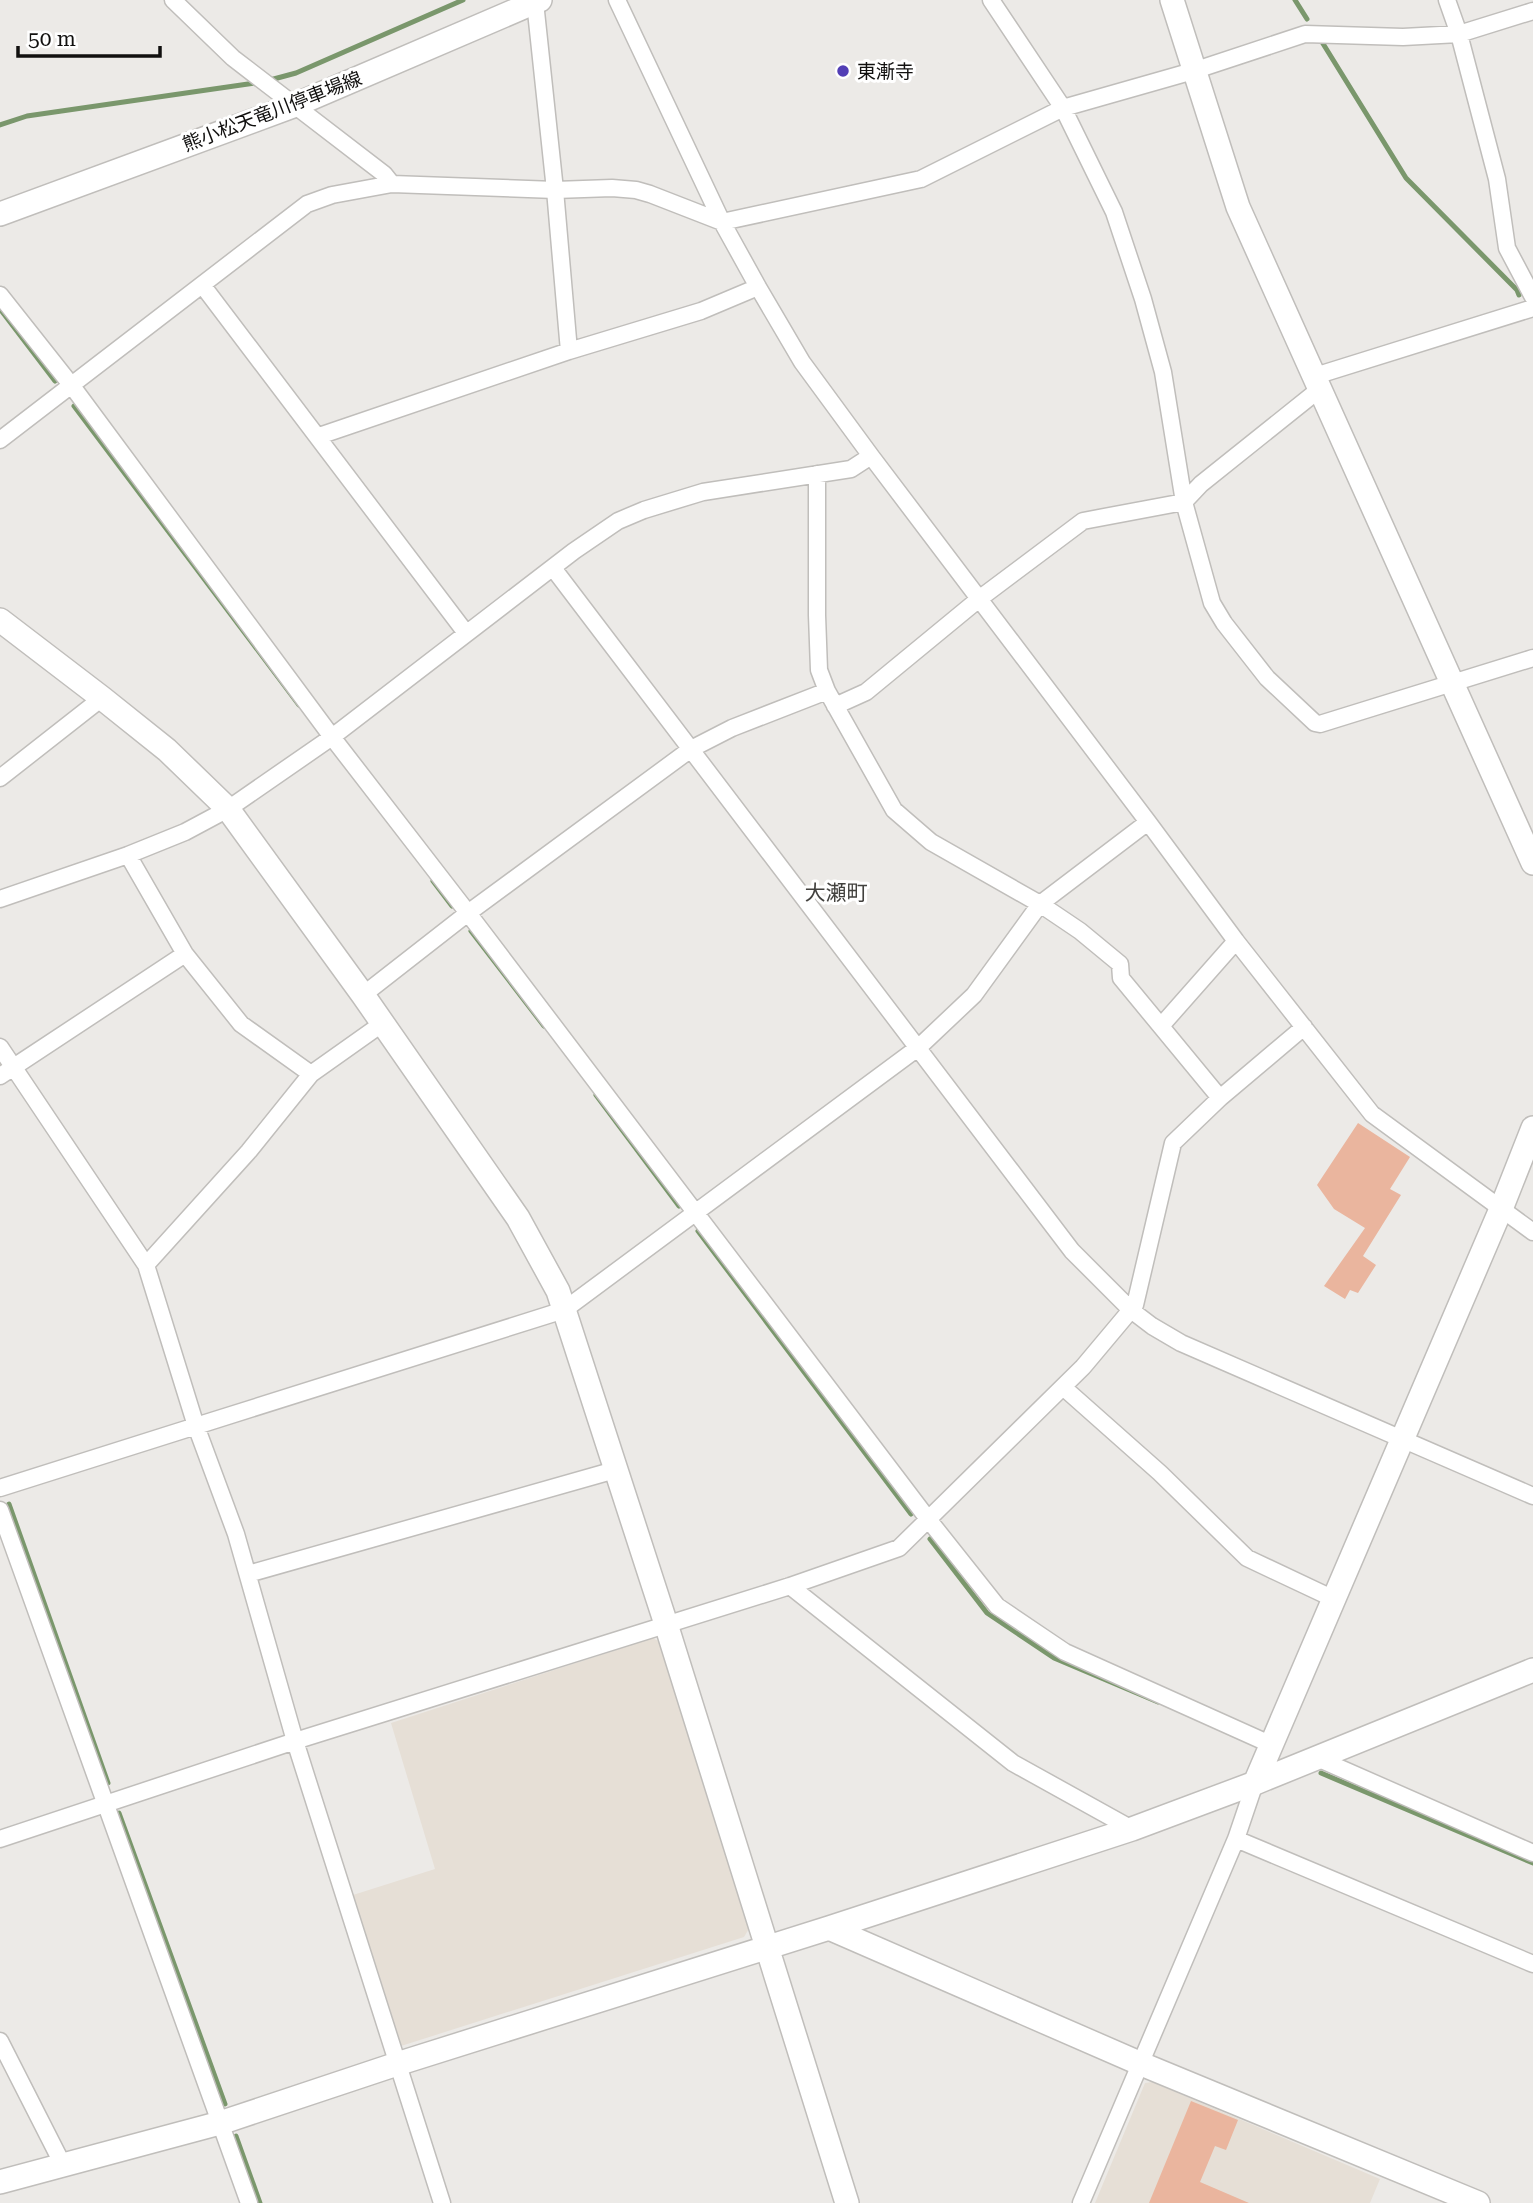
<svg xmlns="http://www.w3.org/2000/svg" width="1533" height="2203" font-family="'Roboto Serif','Noto Sans JP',serif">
<rect width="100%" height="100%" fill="#eceae7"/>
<path fill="#e6dfd6" d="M653 1638 660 1642 750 1927 744 1937 401 2046 353 1895 435 1869 391 1723Z
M1152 2082 1380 2179 1370 2203H1095L1145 2083Z"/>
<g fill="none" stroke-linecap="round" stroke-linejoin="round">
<path stroke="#7a976c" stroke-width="5" d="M1295 0 1307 19
M1322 42 1406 178 1517 290 1519 295
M270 80 296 73 463 0
M0 125 27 116 255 83
M0 309 55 381
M74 406 299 705
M433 881 452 906
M471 931 544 1026
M596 1095 679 1206
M698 1231 911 1514
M9 1504 108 1783
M930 1539 987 1613 1054 1658 1158 1702
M1321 1773 1533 1863
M119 1813 225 2104
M236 2136 260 2203"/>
</g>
<path fill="#eab59e" d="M1358 1123 1410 1157 1390 1189 1401 1195 1363 1256 1376 1265 1358 1293 1350 1290 1345 1299 1324 1286 1365 1228 1334 1209 1317 1185Z
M1191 2101 1238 2120 1226 2150 1215 2146 1200 2182 1249 2203H1149Z"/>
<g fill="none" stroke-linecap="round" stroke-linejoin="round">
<g stroke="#c0bebb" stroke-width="19">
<path id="street" d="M173 0 233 58 384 174 392 184
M617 0 722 222 758 287 802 362 871 456 1148 822 1236 941 1372 1114 1533 1232
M1447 0 1459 34 1497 179 1507 248 1533 297
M535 2 555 190 569 351
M1533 11 1459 34 1403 37 1305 34 1193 71 1063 108 1114 212 1143 299 1163 372 1184 502 1212 603 1224 623 1267 678 1315 723 1320 724 1533 658
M203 286 466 633
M0 295 72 386 332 737 468 913 928 1519 997 1606 1065 1652 1272 1745
M1315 376 1533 308
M319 436 569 351 701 311 758 287
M0 440 307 204 332 195 392 184 555 190 612 188 636 190 650 194 722 222 921 179 1063 108 991 0
M817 474V615L819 670 827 691 894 810 931 842 1040 904 1080 931 1120 964 1121 978 1220 1098
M553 568 1072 1251 1131 1310 1152 1326 1181 1343 1533 1496
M835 706 866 692 979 599 1083 521 1184 502 1201 484 1321 388
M0 778 102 698
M128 855 185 954 241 1024 311 1074
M0 899 128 855 185 832 228 809 332 737 574 551 618 521 644 510 703 492 851 469 871 456
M363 995 468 913 691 749 732 728 827 691
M1161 1026 1236 941
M0 1047 146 1265 196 1426 0 1488
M0 1076 185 954
M146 1265 249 1151 311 1074 383 1023
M1063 1387 1160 1473 1247 1558 1334 1599
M0 1510 249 2203
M248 1574 615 1470
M790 1586 1013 1763 1132 1829
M1317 1758 1533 1853
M0 1839 295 1741 790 1586 899 1548 1083 1367 1135 1305 1173 1143 1220 1098 1304 1027
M1236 1839 1533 1964
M0 2041 63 2165
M442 2203 295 1741 236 1534 196 1426 564 1310 919 1047 974 995 1040 904 1148 822
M1081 2203 1236 1839 1255 1783"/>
</g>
<g stroke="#c0bebb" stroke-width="26">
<path id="secondary" d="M1172 0 1238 207 1533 863
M0 214 293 106 540 0
M0 620 102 698 167 750 228 809 363 995 518 1218 558 1291 666 1624 847 2203
M1255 1783 1501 1209 1533 1128
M829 1928 1139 2063 1478 2203
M0 2182 220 2123 397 2064 829 1928 1132 1829 1255 1783 1533 1670"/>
</g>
<use href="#street" stroke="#fff" stroke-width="16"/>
<use href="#secondary" stroke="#fff" stroke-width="23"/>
</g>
<circle fill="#523eb5" stroke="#fff" stroke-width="2.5" cx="843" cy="71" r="7"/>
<g text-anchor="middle" stroke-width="6" stroke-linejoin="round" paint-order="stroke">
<g font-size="19" fill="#11100f" stroke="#fff" text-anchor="start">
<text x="857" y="78">東漸寺</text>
</g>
<g font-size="19" fill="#11100f" stroke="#fff">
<text transform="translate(272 111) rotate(-21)" y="7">熊小松天竜川停車場線</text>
</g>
<g font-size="21" fill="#42413e" stroke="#fff">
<text x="836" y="900">大瀬町</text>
</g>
</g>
<path d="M18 46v10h142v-10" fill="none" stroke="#11100f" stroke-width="3.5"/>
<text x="28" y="46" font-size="21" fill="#11100f" stroke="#ffffff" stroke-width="5" paint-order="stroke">50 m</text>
</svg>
